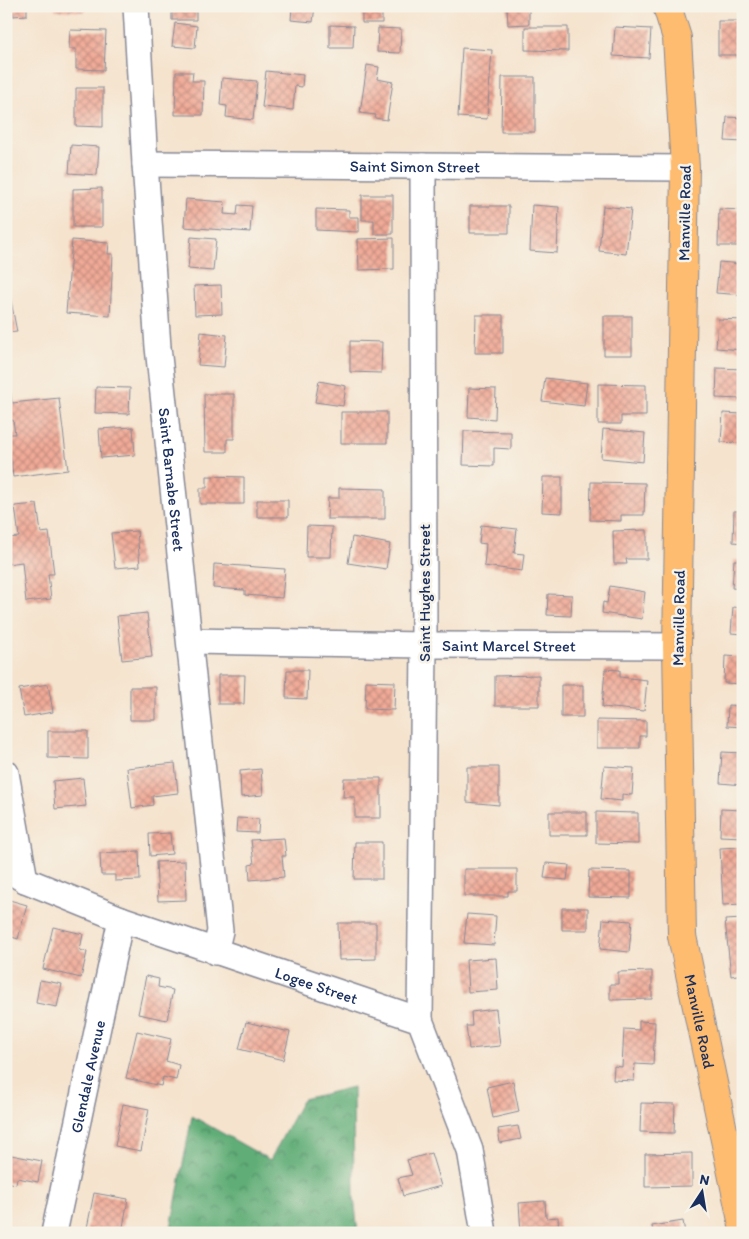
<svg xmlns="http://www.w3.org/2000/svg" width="749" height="1239" font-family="Itim,sans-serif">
<defs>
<pattern id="forest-crowns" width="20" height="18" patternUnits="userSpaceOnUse" patternTransform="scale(1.25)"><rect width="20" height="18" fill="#60ad77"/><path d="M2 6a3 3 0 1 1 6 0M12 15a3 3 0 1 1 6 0" fill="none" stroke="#4e8d65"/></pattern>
<pattern id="building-cross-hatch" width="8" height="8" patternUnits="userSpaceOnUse" patternTransform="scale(1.25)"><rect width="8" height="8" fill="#f1aa97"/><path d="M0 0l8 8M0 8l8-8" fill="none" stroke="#c28b7e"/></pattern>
</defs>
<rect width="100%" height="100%" fill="#f7f3e8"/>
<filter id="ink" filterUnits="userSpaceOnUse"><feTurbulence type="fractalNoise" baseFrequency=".02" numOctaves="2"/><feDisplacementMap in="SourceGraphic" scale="10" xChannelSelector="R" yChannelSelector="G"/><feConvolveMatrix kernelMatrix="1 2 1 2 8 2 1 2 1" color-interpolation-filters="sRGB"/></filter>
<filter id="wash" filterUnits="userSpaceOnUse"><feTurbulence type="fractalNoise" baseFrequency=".0096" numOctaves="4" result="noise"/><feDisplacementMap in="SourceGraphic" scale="20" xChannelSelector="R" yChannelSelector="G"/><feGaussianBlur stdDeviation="1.12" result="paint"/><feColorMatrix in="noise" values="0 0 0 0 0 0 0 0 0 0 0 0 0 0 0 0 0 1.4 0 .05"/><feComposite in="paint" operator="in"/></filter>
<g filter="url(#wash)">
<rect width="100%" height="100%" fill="#f5e3cd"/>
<path fill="url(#forest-crowns)" stroke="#3e6e6a" d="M353 1087 354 1197 358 1233H170L192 1116 270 1160 303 1099Z"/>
<g id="blocks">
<path fill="url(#building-cross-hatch)" d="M12 6H27V15L13 16Z
M56 6H85V12L55 10Z
M172 6H196V20H172Z
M292 6H315L313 22 291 20Z
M362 6H382V23H362Z
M507 6H529V24L508 25Z
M718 21H743V55H718Z
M175 23 197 26 195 48 172 46Z
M330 25 354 26 353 48H330Z
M525 27H568V51L525 50Z
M615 27 651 29 649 58 613 56Z
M378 28 401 29 400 53 377 52Z
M70 30 106 31 104 70 76 69V49H69Z
M462 48 492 50 487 119 458 117Z
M367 65 379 67 377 79 393 82 387 120 375 118 376 115 360 113Z
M266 71 303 75 302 87 295 86 293 110 262 107Z
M176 72H193L192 81H204L203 115H175Z
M502 77H535V132H501Z
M222 78 257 81 253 120 226 117 227 106 220 105Z
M76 88H103V127L76 126Z
M727 117 743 118V142L725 141Z
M71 145 99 147 97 175 69 173Z
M102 188V227H73V189Z
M362 195H393V234H374V220H362Z
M186 199 225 202 224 214 237 215 238 205 252 206 250 232 184 227Z
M532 205 559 207 557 253 530 251Z
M470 206H509V233H470Z
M603 206 631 209 626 254 599 251Z
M316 209 349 210V217H359V232L316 230Z
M719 209 743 210V246H718Z
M191 237 216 239 213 271 188 269Z
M394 238V269L359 270 358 239Z
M72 240 109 243 108 254H113L110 316 66 313Z
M719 262 743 264V295L716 293Z
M221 285 222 314 195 315 194 286Z
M10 296 17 332 6 333V297Z
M476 315H503V353H475Z
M604 316H632V355H604Z
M718 319 743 320V350L716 348Z
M201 332 227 335 224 367 198 365Z
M350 341 382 342 381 373 350 372Z
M717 368 743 369V399L716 398Z
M545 378 587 383 584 406 542 401Z
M319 381 346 386 343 406 315 402Z
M598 384 646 385V416H621V424H598Z
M6 387H10L12 403 59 398 68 470 13 477 8 434H15L13 420 6 421Z
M96 387 130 388 129 414 95 413Z
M469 388 496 389 495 419 468 417Z
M204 394H234V439H227V452H205Z
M341 412H387V443H341Z
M723 413 743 414V459H740V443L721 442Z
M133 427 135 455 101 458 99 429Z
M603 429 645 433 643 462 601 458Z
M464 431 511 432V449L494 448V466L463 465Z
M207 476 244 477V504H200V488H207Z
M543 477H562V513L542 512Z
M591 482 645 483 644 515H621V521L590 520Z
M339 488 385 489V519H327L328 498H339Z
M257 500H288V517H257Z
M37 504 41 533 49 532 54 574H48L51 599 26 602 22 562 7 564 6 538 19 537 15 506Z
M734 511H743V543L733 542Z
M481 525 517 529 514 553 524 554 522 571 484 566 486 544 479 543Z
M307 526 332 527 331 557H306Z
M647 530V559H626L627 564H614L613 531Z
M137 531 140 566 115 568 111 533Z
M352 537 390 544 386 569 348 563Z
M734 560H743V589L732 588Z
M214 564 285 569 282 598 245 595V590L213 588Z
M610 586 645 592 642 619 602 613 603 602 607 603Z
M548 594 572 595 571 616 547 615Z
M733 607 743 608V634L731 633Z
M147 613 152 657 122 660 117 616Z
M725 656 743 657V684L724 683Z
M605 669 620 670V677L647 680 644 711 602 707Z
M287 670H308L307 699 286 698Z
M218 675H245L244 704H218Z
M539 675V706H495V676Z
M366 681 395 682 394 710 365 709Z
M48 684 53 712 24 717 19 689Z
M561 685H583V717H561Z
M130 687H156V720H130Z
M728 705 743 706V727L727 726Z
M597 720 646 721V736H640V748H597Z
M48 731H88V759L48 758Z
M722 752 743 753V785L720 783Z
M175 763 178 793 152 796 153 805 132 808 127 768Z
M604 766 634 768 632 795 622 794V801L601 799Z
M467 767H499V805L467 802Z
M261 769 263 795 241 797 240 771Z
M83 778 86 806 55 809 53 781Z
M344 778H381V818H355V797H343Z
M721 809 743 810V837L720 836Z
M549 812H587V835H549Z
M596 812 638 813V844L596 843Z
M237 818 259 819 258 833 236 832Z
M170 833 172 854 150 856 149 834Z
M284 838 286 856H282L284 877 250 880 249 865 254 864 251 840Z
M355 842H382V879H354Z
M740 847 741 862H743V904L723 905 720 848Z
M139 851 140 880 115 881V875H101L100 853Z
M185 861 186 900 158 901 156 862Z
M546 863 569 865 567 880 544 878Z
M464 869H517V891H508V896H464Z
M589 870 631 871V898L588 897Z
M6 899 27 905 18 939 6 935Z
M562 908H588V930H562Z
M467 914 496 916 494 945 464 943Z
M603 919 632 921 629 952 600 949Z
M743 919V974L731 976 725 920Z
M338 923H376V959L339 960Z
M53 927 83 934 80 950 87 952 81 978 43 969Z
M496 958 498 990 468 992 466 960Z
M652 971V999L610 1000V984H618V972Z
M146 976 159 979 158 987 173 990 167 1020 138 1014Z
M40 980 62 984 57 1007 36 1003Z
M496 1009 500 1046 469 1049 466 1026H472L471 1012Z
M639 1021 655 1022 653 1065 635 1064 634 1081 613 1080 614 1066 622 1067 624 1029 639 1030Z
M246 1022 290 1032 283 1060 239 1049Z
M137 1031 171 1039 166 1061 179 1065 176 1080 163 1077 161 1086 126 1078Z
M513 1081 519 1112 493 1118 487 1087Z
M641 1103 675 1104 674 1133 640 1132Z
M123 1104 149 1109 141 1151 115 1146Z
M518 1126 521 1139 500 1143 498 1129Z
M431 1153 441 1186 403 1196 398 1178 412 1175 407 1160Z
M692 1153V1186L645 1187V1154Z
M6 1154 42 1161 38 1182 17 1178 16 1184 6 1182Z
M94 1193 128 1199 123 1227 135 1229 134 1233H86Z
M545 1201 546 1218 558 1217 559 1233H541V1231L521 1233 519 1203Z
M683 1221 685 1233H653L652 1226Z"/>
</g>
</g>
<g filter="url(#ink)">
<use href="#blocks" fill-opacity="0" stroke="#888996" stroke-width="1"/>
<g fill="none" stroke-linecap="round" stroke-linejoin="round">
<g stroke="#888996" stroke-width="28">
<g id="minor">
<path id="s1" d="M136 6 145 164 158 347 220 931 215 952"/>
<path id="s2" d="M145 164 685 168"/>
<path id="s3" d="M190 641 424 645 677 646"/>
<path d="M6 773 25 880"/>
<path id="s4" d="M6 869 25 880 121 919 420 1020 470 1150 484 1233"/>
<path d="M420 1020 424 645 423 166"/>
<path id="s5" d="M54 1233 121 919"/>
</g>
</g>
<g stroke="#888996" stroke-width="30">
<g id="major">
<path id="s6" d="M667 6 677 38 685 168 677 646 682 936 743 1225"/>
</g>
</g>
<use href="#minor" stroke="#fff" stroke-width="25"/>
<use href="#major" stroke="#fdbc6f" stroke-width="28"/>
</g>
</g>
<g text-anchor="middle" stroke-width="5" stroke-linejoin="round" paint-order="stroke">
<g font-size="16" fill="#1b2f5e" stroke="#f7f3e8">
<text dy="6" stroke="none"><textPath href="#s2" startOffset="270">Saint Simon Street</textPath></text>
<text transform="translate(684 213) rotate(-89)" y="6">Manville Road</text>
<text dy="6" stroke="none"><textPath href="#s1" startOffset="475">Saint Barnabe Street</textPath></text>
<text transform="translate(424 593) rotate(-90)" y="6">Saint Hughes Street</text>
<text transform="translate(678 618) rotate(-89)" y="6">Manville Road</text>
<text dy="6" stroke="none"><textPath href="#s3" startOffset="319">Saint Marcel Street</textPath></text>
<text dy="6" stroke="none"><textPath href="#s4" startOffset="332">Logee Street</textPath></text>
<text dy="6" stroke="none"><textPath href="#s6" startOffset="1019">Manville Road</textPath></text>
<text dy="6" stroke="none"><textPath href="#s5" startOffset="160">Glendale Avenue</textPath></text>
</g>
</g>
<rect width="749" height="1239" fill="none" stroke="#f7f3e8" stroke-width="25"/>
<g transform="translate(702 1192) rotate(12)" stroke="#f7f3e8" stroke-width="4" paint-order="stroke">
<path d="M0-4L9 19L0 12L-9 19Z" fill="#1b2f5e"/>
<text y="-8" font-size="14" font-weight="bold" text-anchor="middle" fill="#1b2f5e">N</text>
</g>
</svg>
